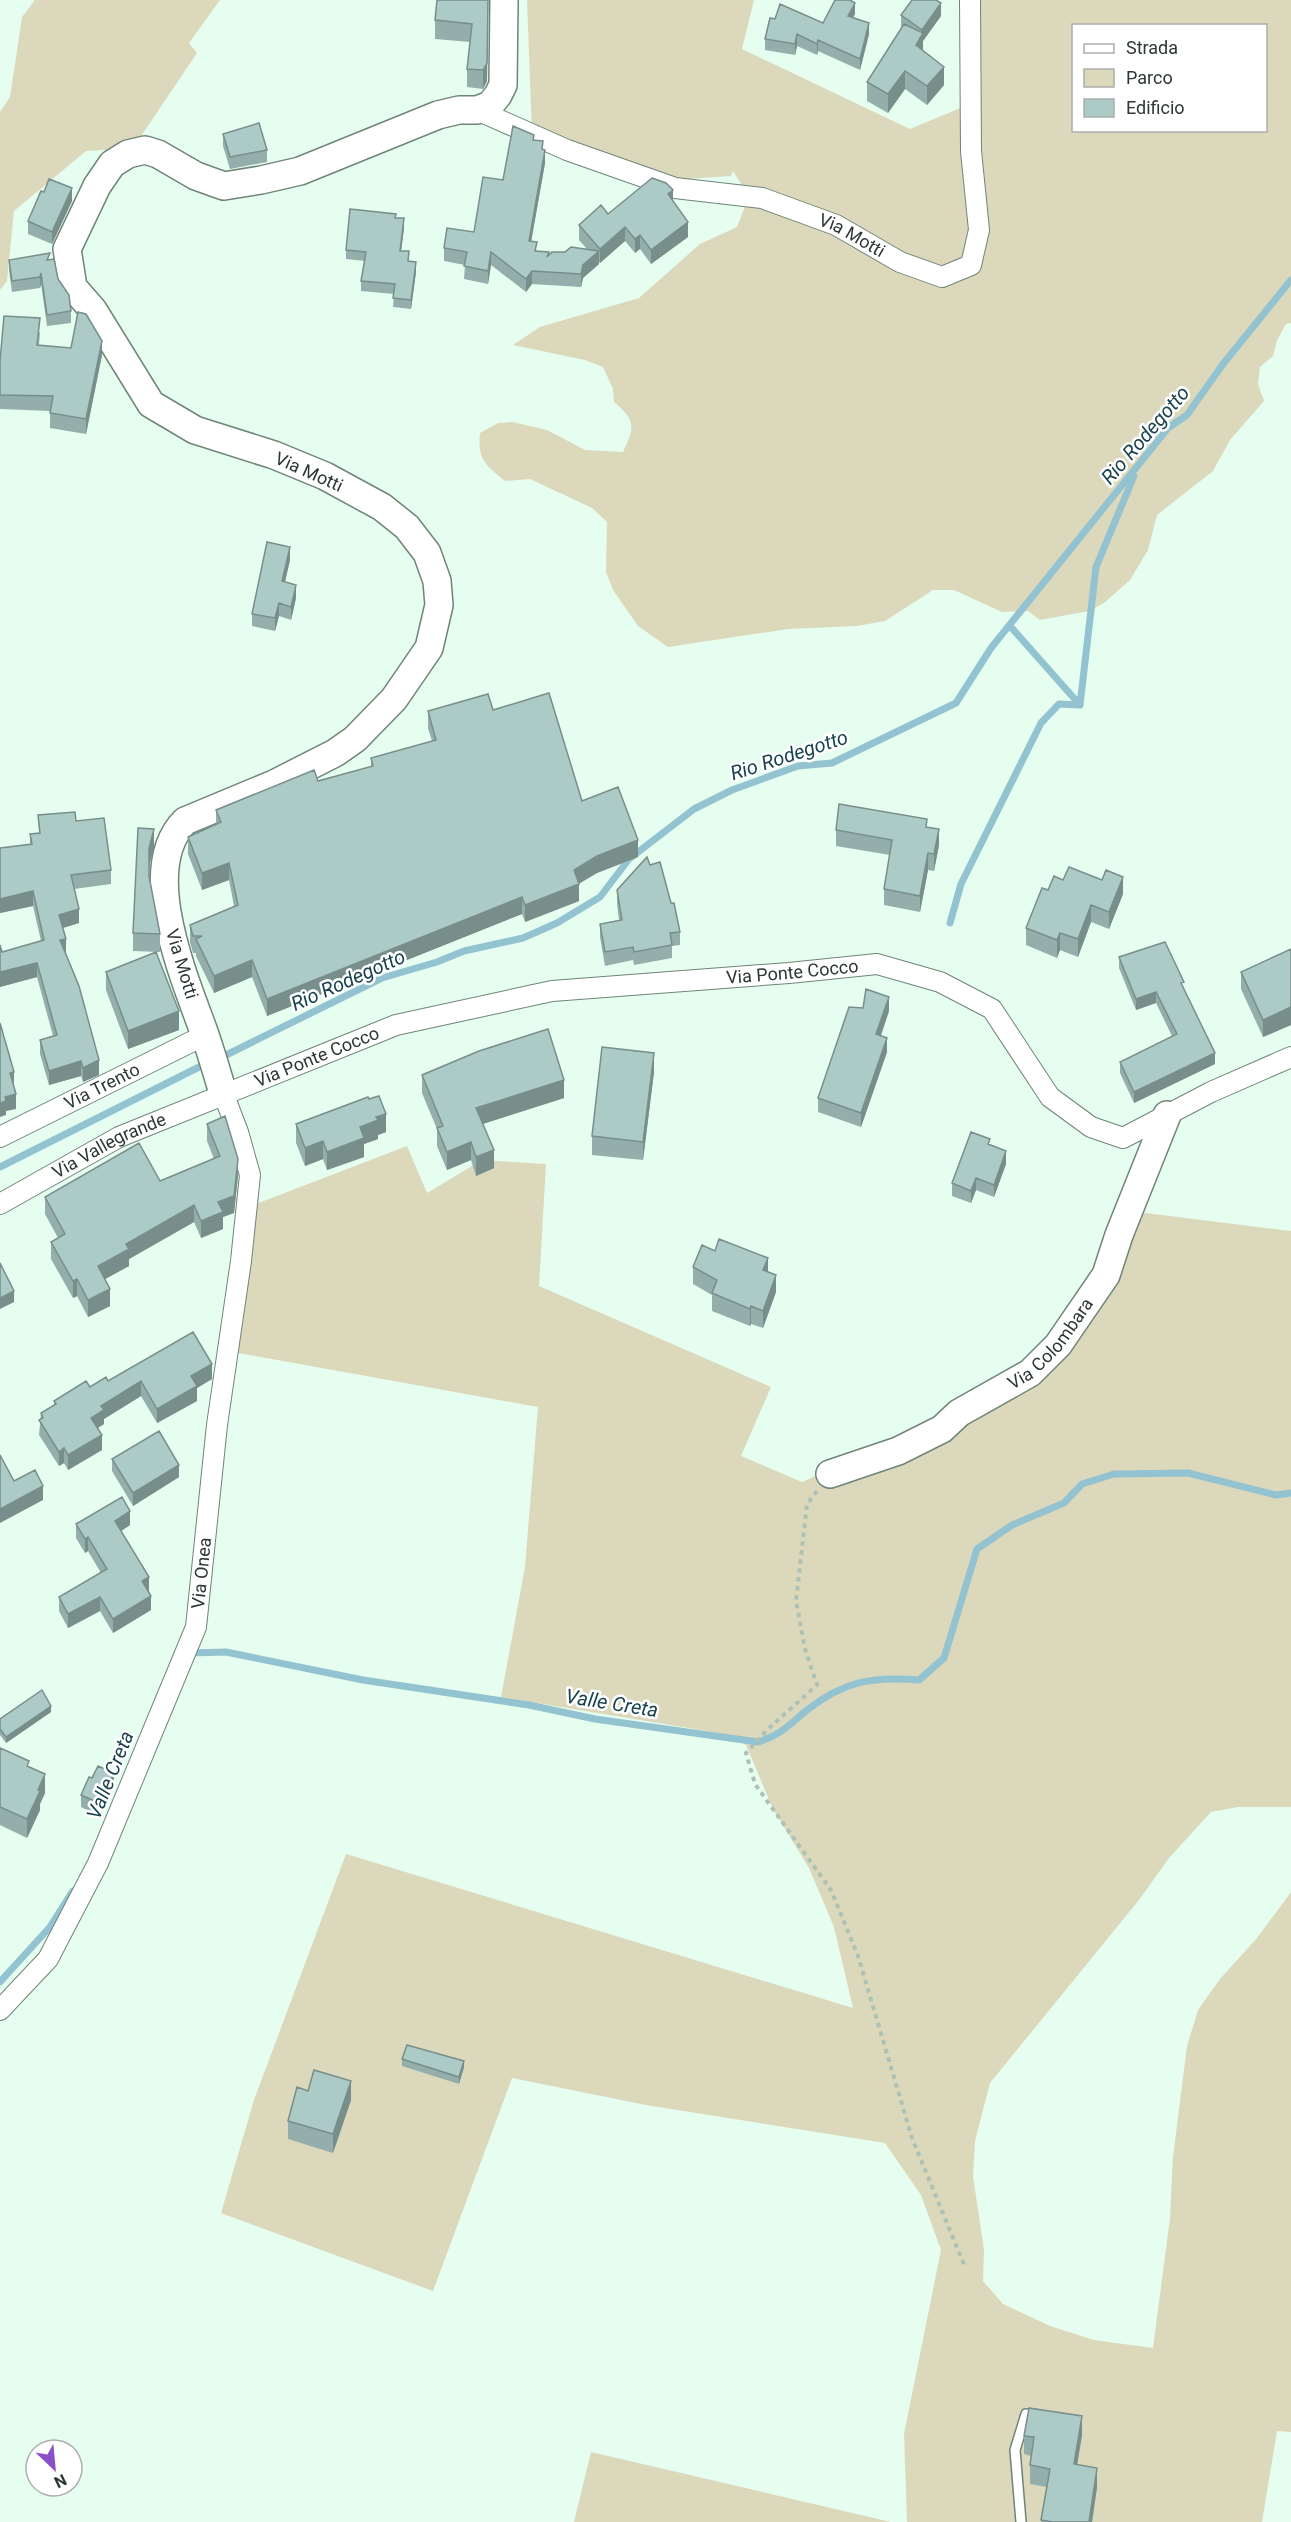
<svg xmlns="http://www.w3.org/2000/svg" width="1291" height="2522" font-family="Roboto,sans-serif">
<rect width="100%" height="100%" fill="#e5feef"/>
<path fill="#dcd8bb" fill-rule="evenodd" d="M35 0H220L189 43 197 53 135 145 116 159 105 150 86 151 14 211 7 281 0 290V112L10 97 22 17Z
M527 0H754L742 49 910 129 977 101 975 0H1291V323L1286 324 1277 340 1273 356 1260 367 1258 384 1264 401 1230 440 1213 471 1157 515 1148 550 1130 580 1104 603 1089 611 1040 620 1028 611 1002 612 954 590H933L885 621 857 626 788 629 668 647 638 626 613 590 606 572 607 522 592 508 530 479 505 481C486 465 477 460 480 433L498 423 512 422 547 430 585 450 623 452C635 426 636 421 614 402L613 389 603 367 585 360 513 345 540 327 639 298 700 244 737 227 749 196 733 171 731 176 642 182 532 134ZM1074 26H1266V130H1074Z
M407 1146 427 1193 482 1160 546 1164 539 1286 771 1387 741 1456 802 1482 960 1411 1070 1322 1138 1212 1291 1231V1807H1238L1211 1812 1169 1858 1139 1900 990 2083 975 2141 973 2176 984 2250 983 2281 1003 2304 1050 2326 1094 2340 1153 2348 1170 2218 1173 2157 1187 2046 1198 2010 1220 1979 1257 1938 1291 1892V2432L1277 2431 1262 2522H907L904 2434 941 2250 921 2195 885 2143 646 2105 512 2078 433 2291 221 2213 254 2100 346 1854 853 2008 834 1927 809 1868 773 1809 746 1745 725 1734 501 1697 525 1567 538 1407 233 1352 256 1204Z
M591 2452 891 2522H574Z"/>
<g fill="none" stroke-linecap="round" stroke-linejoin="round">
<path stroke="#93c3d1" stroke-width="7" d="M1010 626 1080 705
M1080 705 1096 567 1134 476
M950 923 961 884 1041 723 1059 704 1080 705
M220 1058 382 978 437 962 464 951 523 938 557 923 600 897 629 859 694 809 732 790 798 766 832 763 956 703 991 648 1168 428 1187 415 1223 364 1291 280
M0 1167 207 1063
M189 1653 226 1652 363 1680 529 1705 595 1719 758 1742C781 1735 789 1725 807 1710 844 1681 873 1676 919 1680L944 1658 977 1549 1012 1525 1064 1503 1082 1484 1114 1474 1188 1473 1276 1495 1291 1493
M0 1982 50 1927 73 1891"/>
<g stroke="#6f8577" stroke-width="12">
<path id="lane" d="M1021 2522 1015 2450 1026 2414 1039 2415"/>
</g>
<g stroke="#6f8577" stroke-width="22">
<g id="street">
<path id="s1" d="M477 110 567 150 675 188 762 198 836 225 900 262 942 277 971 265 979 230 971 151 970 0"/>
<path id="s2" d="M0 1137 205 1035"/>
<path id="s3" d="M0 1204 119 1137 396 1025 552 991 789 973 877 964 940 982 992 1009 1050 1097 1091 1127 1123 1138 1211 1092 1291 1057"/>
<path id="s4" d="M0 2010 48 1959 98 1863 196 1627 217 1425 241 1261 250 1175 238 1132 223 1093"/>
</g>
</g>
<g stroke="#6f8577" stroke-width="30">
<g id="secondary">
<path d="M223 1093C217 1073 211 1052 204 1032 185 979 137 869 185 821L274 784 335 753 355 739 394 699 429 648 439 605 437 581 427 553 407 527 382 507 325 476 274 455 195 430 151 404 93 310 73 287 67 249 97 186 112 164 128 154 145 150 158 154 196 176 224 186 261 180 300 171 438 115 459 110H477L490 105 498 95 503 85 504 0"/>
<path id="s5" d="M830 1474 898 1451 942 1429 959 1413 1030 1373 1058 1345 1106 1275 1119 1235 1167 1115"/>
</g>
</g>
<path stroke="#adc1b5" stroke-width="4" stroke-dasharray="4.5 4.5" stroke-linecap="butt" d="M817 1491 807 1504 796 1601 805 1649 817 1685 769 1728 746 1753 755 1784 831 1890 858 1956 912 2138 965 2267"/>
<use href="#lane" stroke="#fff" stroke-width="9"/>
<use href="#street" stroke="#fff" stroke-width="20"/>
<use href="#secondary" stroke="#fff" stroke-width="27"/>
</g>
<path fill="#94afab" d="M488 0 487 81 483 89 467 87V69L470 42 435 39V20Z
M855 14 853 18 869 34 860 70 818 51 817 55 797 46 795 55 765 50V39Z
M901 15 941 16 923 41V50L944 85 927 105 905 89 888 113 867 101V82L902 28 901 27Z
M223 134 267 150V162L230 169 223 146Z
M534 140 543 150 545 163 531 241 537 251 549 255 587 249 579 240V225L608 214 673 202 688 237 651 264 640 249 635 253 625 241 600 263 599 262V264L583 278 581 287 532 284 526 292 491 265 488 284 464 279 465 265 444 261V248L474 232 503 180Z
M72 201 52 244 28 234V221Z
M396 218 404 228 401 251 416 272 411 309 393 307 394 294 361 291V281L365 261 346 259V250Z
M9 260H50L71 311V323L47 326 41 284 40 288 12 292 9 271Z
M40 332 39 345 102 355 86 434 50 428V411L0 409V361Z
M290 560 285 582 296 598 291 620 279 616 275 631 252 626V614Z
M493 710 638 857 597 873 579 884V901L525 922 522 914 267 1016 252 977 214 993 196 956V953H193L190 942V925L234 906 229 880 202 890 188 854V837L216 824V810L371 767V758L432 741 428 728V711Z
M38 815 76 821 111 870V884L74 889 79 923 63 928 66 953 99 1075 83 1082 81 1076 49 1085 40 1054V1040L53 1036 37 977 0 987V945L2 952 41 941 33 906 0 913V848L30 844V834L39 833Z
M927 827 939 845 934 871 928 870 920 912 884 905V889L890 855 836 846V830Z
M154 848 149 866V877L160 934V952L133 951V933Z
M650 865 671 903 680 932V945L672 946V958L634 965 633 960 605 966 600 937V924L619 920 617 904V890Z
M1063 880 1123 894 1109 929 1091 922 1078 957 1060 950 1057 958 1026 945V928L1048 890Z
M1291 949V1025L1263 1037 1241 989V972Z
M1119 957 1184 990 1215 1064 1134 1103 1120 1073V1062L1172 1036 1156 1003 1136 1010 1119 968Z
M106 972 179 1030 128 1049 106 990Z
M889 1011 881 1036 887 1052 861 1127 818 1112V1098Z
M654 1072 643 1160 592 1155V1136Z
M422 1075 564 1098 483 1124 494 1168 476 1176 471 1160 447 1170 437 1146V1129L422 1093Z
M207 1124 238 1176 234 1213 223 1217V1229L201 1238 194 1222 129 1259V1266L105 1279 110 1306 88 1317 77 1296 73 1298 51 1259V1242L58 1238 45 1214V1197L160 1181 214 1159 207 1141Z
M296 1124 386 1132 378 1135V1139L364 1144V1157L327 1170 323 1159 305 1166 296 1143Z
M990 1145 1006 1164 994 1197 976 1190 971 1203 952 1196V1183Z
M693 1267 768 1272 776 1292 763 1328 751 1324 750 1326 712 1311V1295L693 1284Z
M212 1379 197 1388V1401L157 1423 141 1396 104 1419V1424L98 1428 102 1450 68 1470 64 1463 59 1466 39 1435 41 1413 54 1405V1401L108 1381Z
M112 1459 179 1477 133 1506 112 1471Z
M76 1524 130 1525 121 1531 149 1591H148L151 1610 113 1633 100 1611 68 1628 59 1611V1597L101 1573 88 1551 85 1553 76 1538Z
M51 1712 6 1743 0 1735V1719Z
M0 1748 29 1767 45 1793 40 1804V1810L27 1838 0 1825Z
M114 1786 99 1816 81 1807V1795Z
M402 2059 464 2067 459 2084 402 2066Z
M308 2091 351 2100 333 2153 288 2139V2121Z
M1082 2435 1077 2465 1097 2487 1092 2522H1041L1047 2487 1030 2484V2465L1031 2456 1024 2454V2436Z"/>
<path fill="#788e8b" d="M488 0 487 81 483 89V70Z
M855 3V14L848 27V16Z
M941 3V16L923 41V52L916 45 922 35V30Z
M869 23V34L860 70V59Z
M797 34V46L795 55V44Z
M818 40V51L817 55V44Z
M944 67V85L927 105V86Z
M905 71V89L888 113V94Z
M545 150V163L529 254V241Z
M72 188V201L52 244V232Z
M673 190V204L668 194Z
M404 218V228L400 260V251Z
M688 222V237L651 264V250Z
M625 227V241L600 263V249Z
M640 235V249L635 253V239Z
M599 251V264L583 278 581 287V274L583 265Z
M491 252V265L488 284V271Z
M416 262V272L411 309V300Z
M532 271V284L526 292V279Z
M41 273V284L40 288V277Z
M102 341V355L86 434V419Z
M290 547V560L282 594V581Z
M296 585V598L291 620V607Z
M279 603V616L275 631V618Z
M154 829V848L149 866V848Z
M939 829V845L934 871V854Z
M638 840V857L597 873 576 885 579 884V901L525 922V905L574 870 597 856Z
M928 853V870L920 912V896Z
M229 863V880L202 890V873Z
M1123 877V894L1109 929V912Z
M33 891V906L0 913V899Z
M522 897V914L267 1016V999Z
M1091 905V922L1078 957V939Z
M79 909V923L59 929V915Z
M1060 933V950L1057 958V940Z
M66 939V953L60 940Z
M252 960V977L214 993V976Z
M37 963V977L0 987V972Z
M1156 992V1003L1136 1010V999Z
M889 997V1011L876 1048V1034Z
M1291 1007V1025L1263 1037V1020Z
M179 1011V1030L128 1049V1031Z
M887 1038V1052L861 1127V1113Z
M654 1053V1072L643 1160V1142Z
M1215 1053V1064L1134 1103V1092Z
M99 1060V1075L83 1082V1068Z
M81 1061V1076L49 1085V1071Z
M14 1072V1086L10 1073Z
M564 1080V1098L476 1126V1108Z
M16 1094V1109L6 1111V1115L0 1117V1103L5 1097Z
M386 1114V1132L378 1135V1139L364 1144V1157L327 1170V1152L360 1127 376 1117Z
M323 1141V1159L305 1166V1148Z
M471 1142V1160L447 1170V1152Z
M494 1150V1168L476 1176V1157Z
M1006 1151V1164L994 1197V1185Z
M238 1159V1176L234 1213 223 1217V1229L201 1238V1221L218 1202Z
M976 1178V1190L971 1203V1191Z
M194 1205V1222L129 1259V1266L98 1283V1266L126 1244Z
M768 1258V1275L763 1270Z
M776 1275V1292L763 1328V1311Z
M77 1279V1296L73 1298V1281Z
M110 1289V1306L88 1317V1300Z
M14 1291V1302L0 1309V1298Z
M751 1306V1324L750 1326V1309Z
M212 1364V1379L197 1388V1401L157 1423V1409L191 1376Z
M141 1381V1396L104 1419V1424L91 1432V1418L101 1406Z
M102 1435V1450L68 1470V1455Z
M64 1448V1463L59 1466V1452Z
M179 1465V1477L133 1506V1493Z
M43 1486V1500L0 1523V1509Z
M130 1511V1525L115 1535V1521Z
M88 1537V1551L85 1553V1539Z
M149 1577V1591L142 1595V1581Z
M151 1596V1610L113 1633V1619Z
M100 1597V1611L68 1628V1614Z
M51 1706V1712L6 1743V1737Z
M114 1773V1786L99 1816V1803Z
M45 1774V1793L40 1804V1810L27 1838V1819Z
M464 2061V2067L459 2084V2077Z
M351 2081V2100L333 2153V2134Z
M1082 2416V2435L1074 2483V2464Z
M1097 2468V2487L1092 2522H1089Z"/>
<path fill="#accbc7" stroke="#788e8b" stroke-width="1.5" d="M437 0H488L487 63 483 70 467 69 472 24 435 20Z
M835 0H850L855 3 848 16 869 23 860 59 818 40 817 44 797 34 795 44 765 39 770 18 775 19 780 4 823 23Z
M912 0H936L941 3 922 30 901 15Z
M904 24 923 33 916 45 944 67 927 86 905 71 888 94 867 82Z
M259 123 267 150 230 157 223 134Z
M513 126 534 135 533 140 543 141 542 149 545 150 529 241 537 242 535 251 549 252 547 257 552 252H565L571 247 599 251 583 265 581 274 532 271 526 279 491 252 488 271 464 266 467 252 444 248 447 228 474 232 483 177 503 180Z
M652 178 666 183 673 190 668 194 688 222 651 250 640 235 635 239 625 227 600 249 579 225 601 205 608 214Z
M49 179 72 188 52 232 28 221 41 191 44 192Z
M350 209 396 214 395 218H404L400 251H409L408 261 416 262 411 300 393 298 395 284 361 281 366 252 346 250Z
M50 253 47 260 54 259 58 279 69 295 71 311 47 315 41 273 40 277 12 281 9 260Z
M78 312 86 314 102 341 86 419 50 413 53 396 0 395V361L4 316 40 318 37 345 71 348Z
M267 542 290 547 282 581 296 585 291 607 279 603 275 618 252 614Z
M549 693 582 801 618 787 638 840 597 856 574 870 579 884 525 905 522 897 267 999 252 960 214 976 196 939 202 936H193L190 925 238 905 229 863 202 873 188 837 221 822 216 810 314 770 318 781 373 766 371 758 436 740 428 711 488 694 493 710Z
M839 804 927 819 926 827 939 829 934 854 928 853 920 896 884 889 892 840 836 830Z
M75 812 76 821 104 818 111 870 71 875 79 909 59 915 66 939 60 940 79 986 99 1060 83 1068 81 1061 49 1071 40 1040 57 1035 37 963 0 972V945L2 952 44 940 33 891 0 899V848L32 844 30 834 40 833 38 815Z
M138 828 154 829 149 848V876L160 934 133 933Z
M647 857 650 865 660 862 671 903H674L680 932 670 933 672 945 634 952 633 947 605 952 600 924 622 920 617 890Z
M1069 867 1102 880 1106 870 1123 877 1109 912 1091 905 1078 939 1060 933 1057 940 1026 928 1042 888 1048 890 1054 876 1063 880Z
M1165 942 1184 982 1181 983 1215 1053 1134 1092 1120 1062 1177 1034 1156 992 1136 999 1119 957Z
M1291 949V1007L1263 1020 1241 972Z
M156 952 179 1011 128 1031 106 972Z
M866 989 889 997 876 1034 887 1038 861 1113 818 1098 849 1007 863 1008Z
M0 1023 14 1072 10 1073 16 1094 5 1097 6 1101 0 1103Z
M548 1029 564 1080 476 1108 494 1150 476 1157 471 1142 447 1152 437 1128 443 1126 422 1075 479 1051Z
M602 1047 654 1053 643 1142 592 1136Z
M379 1096 386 1114 376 1117 378 1120 360 1127 364 1138 327 1152 323 1141 305 1148 296 1124 368 1097 369 1099Z
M225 1116 238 1159 234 1196 218 1202 223 1212 201 1221 194 1205 126 1244 129 1249 98 1266 110 1289 88 1300 77 1279 73 1281 51 1242 65 1234 45 1197 139 1143 160 1181 220 1156 207 1124Z
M971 1132 990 1139 988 1144 1006 1151 994 1185 976 1178 971 1191 952 1183Z
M719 1239 768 1258 763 1270 776 1275 763 1311 751 1306 750 1309 712 1293 717 1280 693 1267 702 1245 715 1251Z
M0 1263 14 1291 0 1298Z
M193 1332 212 1364 191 1376 197 1386 157 1409 141 1381 101 1406 104 1410 91 1418 102 1435 68 1455 64 1448 59 1452 39 1420 43 1418 41 1413 56 1404 54 1401 86 1381 90 1387 106 1377 108 1381Z
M159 1431 179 1465 133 1493 112 1459Z
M0 1455 14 1481 35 1470 43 1486 0 1509Z
M122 1497 130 1511 115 1521 149 1577 142 1581 151 1596 113 1619 100 1597 68 1614 59 1597 107 1569 88 1537 85 1539 76 1524Z
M42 1690 51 1706 6 1737 0 1729V1719Z
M0 1748 29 1761 27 1766 45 1774 38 1790 40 1791 27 1819 0 1807Z
M98 1766 114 1773 99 1803 81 1795 89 1777 92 1778Z
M407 2045 464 2061 459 2077 402 2059Z
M314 2070 351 2081 333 2134 288 2121 297 2087 308 2091Z
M1029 2408 1082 2416 1074 2464 1097 2468 1089 2522H1053L1041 2520 1050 2469 1030 2465 1034 2437 1024 2436Z"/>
<g text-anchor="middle" stroke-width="5" stroke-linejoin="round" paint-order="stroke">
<g font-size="18" fill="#2e3832" stroke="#fff">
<text dy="6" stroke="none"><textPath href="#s1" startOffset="398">Via Motti</textPath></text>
<text transform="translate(309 472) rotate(24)" y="6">Via Motti</text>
<text transform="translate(182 964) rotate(73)" y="6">Via Motti</text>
<text dy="6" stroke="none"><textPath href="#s3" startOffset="836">Via Ponte Cocco</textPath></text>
<text dy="6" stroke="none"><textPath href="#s3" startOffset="350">Via Ponte Cocco</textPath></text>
<text dy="6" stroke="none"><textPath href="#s2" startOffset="114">Via Trento</textPath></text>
<text dy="6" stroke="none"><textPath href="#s3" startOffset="124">Via Vallegrande</textPath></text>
<text dy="6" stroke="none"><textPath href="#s5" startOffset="261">Via Colombara</textPath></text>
<text dy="6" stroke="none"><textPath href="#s4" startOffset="488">Via Onea</textPath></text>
</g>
<g font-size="20" font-style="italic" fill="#18434e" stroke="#fff">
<text transform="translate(1145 435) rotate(-49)" y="7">Rio Rodegotto</text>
<text transform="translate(789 755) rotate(-18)" y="7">Rio Rodegotto</text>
<text transform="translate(348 980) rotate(-24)" y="7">Rio Rodegotto</text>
<text transform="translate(612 1703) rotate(9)" y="7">Valle Creta</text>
<text transform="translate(110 1775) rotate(-68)" y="7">Valle Creta</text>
</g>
</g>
<rect x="1072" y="24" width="195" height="108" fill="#ffffff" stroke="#abafad" stroke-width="1.5"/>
<rect x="1084" y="44" width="30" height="9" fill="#ffffff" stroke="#abafad" stroke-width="1.5"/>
<text x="1126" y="54" font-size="18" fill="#2e3832">Strada</text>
<rect x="1084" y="69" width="30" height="18" fill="#dcd8bb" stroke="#abafad" stroke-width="1.5"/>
<text x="1126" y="84" font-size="18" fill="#2e3832">Parco</text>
<rect x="1084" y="99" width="30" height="18" fill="#accbc7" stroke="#abafad" stroke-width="1.5"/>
<text x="1126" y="114" font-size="18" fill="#2e3832">Edificio</text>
<g transform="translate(54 2468) rotate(154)"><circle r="28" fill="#ffffff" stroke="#abafad" stroke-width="1.5"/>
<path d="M0-4.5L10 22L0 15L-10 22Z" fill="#8950c7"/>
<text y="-9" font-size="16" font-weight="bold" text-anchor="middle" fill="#2e3832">N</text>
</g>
</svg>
